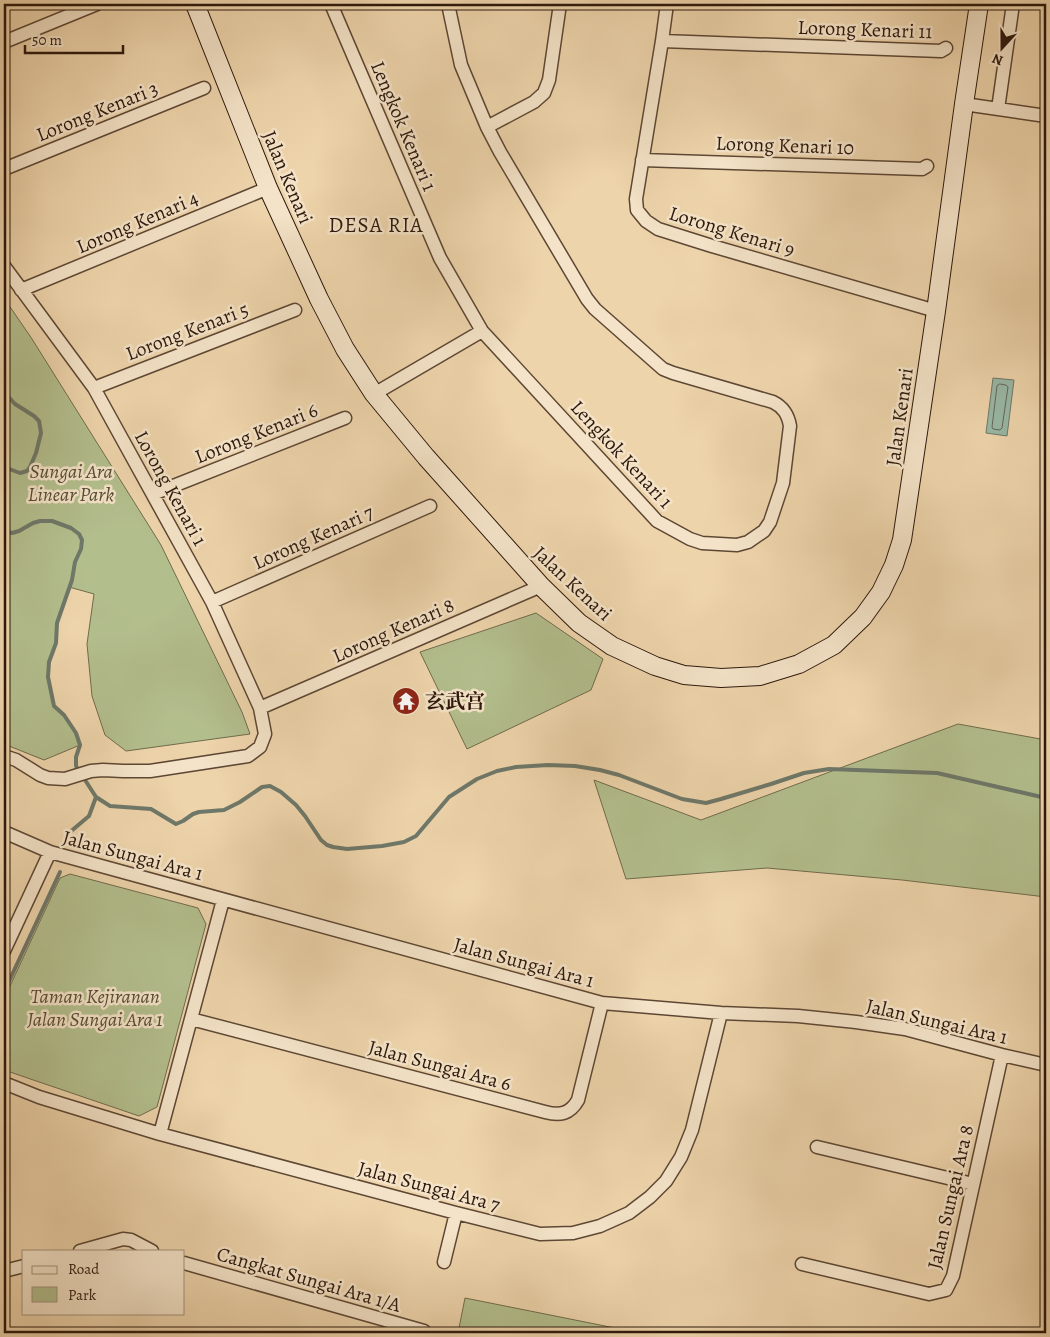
<svg xmlns="http://www.w3.org/2000/svg" width="1050" height="1337" font-family="Alegreya,'Noto Serif SC',serif">
<rect width="100%" height="100%" fill="#eed4ab"/>
<filter id="stains"><feTurbulence type="fractalNoise" baseFrequency=".004" numOctaves="4"/><feColorMatrix values="0 0 0 0 .2 0 0 0 0 .09 0 0 0 0 .02 0 0 0 .5 -.17"/></filter>
<radialGradient id="worn" r=".72"><stop offset=".6" stop-color="#630" stop-opacity="0"/><stop offset="1" stop-color="#630" stop-opacity=".3"/></radialGradient>
<path fill="#b3be8d" stroke="#706b4c" d="M4 298 32 339 161 545 242 712 250 734 126 751 105 735 92 696 87 644 94 594 69 587 57 623 56 643 49 662 48 677 54 706 64 715 76 733 80 745 44 760 4 744Z
M536 613 603 659 591 690 467 749 420 652Z
M958 724 1046 740V897L902 880 767 868 626 879 594 780 701 820Z
M70 874 198 908 206 924 157 1107 139 1116 4 1070V999L60 878Z
M465 1298 640 1333H458Z"/>
<path fill="#99b8a7" stroke="#6e7869" d="M993 378 1014 380 1007 436 986 433Z"/>
<g fill="none" stroke-linecap="round" stroke-linejoin="round">
<path stroke="#63685a" stroke-width="1" d="M1000 384 1006 385 1008 387 1002 428 1000 430 993 429 992 427 997 386Z"/>
<path stroke="#6e7869" stroke-width="4" d="M4 392 15 404 34 416 39 421 41 433 36 453 30 467 27 471 20 473 4 467
M4 531 12 533 19 531 33 523 40 521H52L71 528 79 534 82 540 81 549 75 562 72 580 57 623 56 643 49 662 48 677 54 706 64 715 76 733 80 745 76 757V766L96 797 110 806 151 809 176 824 183 821 193 814 199 812 224 810 240 802 262 787 270 786 281 792 296 805 305 816 321 840 327 845 333 847 347 849 382 846 404 842 416 836 449 797 477 779 497 771 516 767 548 765 575 766 600 770 619 775 682 799 706 803 721 799 771 784 804 773 829 769 937 773 1046 798
M65 840 70 832 89 816 96 797
M4 992 60 872"/>
<g stroke="#5d4734" stroke-width="15">
<path id="street" d="M331 4 440 258 482 331 657 521 690 539 702 543 737 545 748 542 764 531 770 522 783 483 790 426C788 414 783 407 773 402L673 373 663 369 595 309 587 299 500 152 487 127 461 65 448 4
M667 4 662 41 636 199 637 210 646 221 658 229 712 246 936 311
M662 41 941 51 946 48
M4 42 97 4
M964 104 1046 116
M998 109 1013 4
M487 127 534 102 544 93 549 80 560 4
M642 160 922 169 927 166
M4 169 204 88
M4 266 94 388 212 602 260 708 265 734 260 747 248 756 150 771H123L103 770 91 771 65 779 48 778 40 775 16 760 4 756
M21 290 268 188
M94 388 295 310
M374 394 482 331
M153 494 345 418
M212 602 430 506
M260 708 541 586
M4 832 50 852 602 1003 721 1013 798 1016 856 1022 905 1029 1002 1055 1046 1065
M4 951 50 852
M191 1019 545 1112C560 1116 570 1114 578 1100L602 1003
M4 1083 39 1097 160 1134 456 1213 540 1234 573 1233 600 1226 629 1213 650 1197 666 1181 681 1157 692 1130 721 1013
M160 1134 223 900
M817 1147 973 1184
M80 1251 123 1239 131 1240 152 1251
M444 1262 456 1213
M184 1263 424 1331
M802 1264 929 1294 946 1290 953 1276 1002 1055
M4 1271 24 1266"/>
</g>
<g stroke="#2d180c" stroke-width="20">
<path id="secondary" d="M195 4 268 188 319 299 345 349 374 394 426 457 541 586 579 623 612 646 655 666 684 675 721 678 760 676 799 664 834 645 863 617 881 592 894 565 902 540 936 311 964 104 979 4"/>
</g>
<use href="#street" stroke="#f4e3c8" stroke-width="12"/>
<use href="#secondary" stroke="#f4e3c8" stroke-width="18"/>
</g>
<defs>
<g id="temple-disc" transform="scale(1.4375)"><circle r="9.5" fill="#8f2418" stroke="#f4e3c8"/><path d="M0-6L5-2H3V0L6.5 2.5H4V6H1.5V3h-3V6H-4V2.5H-6.5L-3 0V-2H-5Z" fill="#fff"/></g>
</defs>
<g fill-rule="evenodd">
<use href="#temple-disc" x="406" y="701"/>
</g>
<g text-anchor="middle" stroke-width="5" stroke-linejoin="round" paint-order="stroke">
<g font-size="20" fill="#2d180c" stroke="#f4e3c8">
<text transform="translate(865 29) rotate(2)" y="7">Lorong Kenari 11</text>
<text transform="translate(97 111) rotate(-22)" y="7">Lorong Kenari 3</text>
<text transform="translate(404 126) rotate(67)" y="7">Lengkok Kenari 1</text>
<text transform="translate(785 145) rotate(2)" y="7">Lorong Kenari 10</text>
<text transform="translate(288 177) rotate(67)" y="7">Jalan Kenari</text>
<text transform="translate(137 222) rotate(-23)" y="7">Lorong Kenari 4</text>
<text transform="translate(732 231) rotate(17)" y="7">Lorong Kenari 9</text>
<text transform="translate(187 331) rotate(-21)" y="7">Lorong Kenari 5</text>
<text transform="translate(899 417) rotate(-82)" y="7">Jalan Kenari</text>
<text transform="translate(256 433) rotate(-22)" y="7">Lorong Kenari 6</text>
<text transform="translate(622 454) rotate(47)" y="7">Lengkok Kenari 1</text>
<text transform="translate(171 488) rotate(61)" y="7">Lorong Kenari 1</text>
<text transform="translate(313 537) rotate(-24)" y="7">Lorong Kenari 7</text>
<text transform="translate(573 583) rotate(43)" y="7">Jalan Kenari</text>
<text transform="translate(393 630) rotate(-24)" y="7">Lorong Kenari 8</text>
<text transform="translate(133 855) rotate(15)" y="7">Jalan Sungai Ara 1</text>
<text transform="translate(524 962) rotate(15)" y="7">Jalan Sungai Ara 1</text>
<text transform="translate(937 1021) rotate(13)" y="7">Jalan Sungai Ara 1</text>
<text transform="translate(440 1065) rotate(15)" y="7">Jalan Sungai Ara 6</text>
<text transform="translate(429 1186) rotate(15)" y="7">Jalan Sungai Ara 7</text>
<text transform="translate(950 1197) rotate(-77)" y="7">Jalan Sungai Ara 8</text>
<text transform="translate(309 1279) rotate(16)" y="7">Cangkat Sungai Ara 1/A</text>
</g>
<g font-size="20" font-style="italic" fill="#554a33" stroke="#f4e3c8">
<text x="71" y="478">Sungai Ara<tspan x="71" dy="23">Linear Park</tspan></text>
<text x="95" y="1003">Taman Kejiranan<tspan x="95" dy="23">Jalan Sungai Ara 1</tspan></text>
</g>
<g font-size="20" font-weight="bold" fill="#2d180c" stroke="#f4e3c8" text-anchor="start">
<text x="425" y="708">玄武宫</text>
</g>
<g font-size="21" letter-spacing="1" fill="#2d180c" stroke="#f4e3c8">
<text x="376" y="232">DESA RIA</text>
</g>
</g>
<rect width="1050" height="1337" fill="none" stroke="#eed4ab" stroke-width="20"/>
<rect x="5" y="5" width="1040" height="1327" fill="none" stroke="#2d180c" stroke-width="2.5"/>
<rect x="10" y="10" width="1030" height="1317" fill="none" stroke="#2d180c"/>
<rect x="22" y="1250" width="162" height="65" fill="#f4e3c8" stroke="#a4927d"/>
<rect x="32" y="1266" width="25" height="8" fill="#f4e3c8" stroke="#a4927d"/>
<text x="68" y="1274" font-size="15" fill="#2d180c">Road</text>
<rect x="32" y="1287" width="25" height="15" fill="#b3be8d" stroke="#a4927d"/>
<text x="68" y="1300" font-size="15" fill="#2d180c">Park</text>
<g transform="translate(1002 48) rotate(201)" stroke="#f4e3c8" stroke-width="4" paint-order="stroke">
<path d="M0-4L9 19L0 12L-9 19Z" fill="#2d180c"/>
<text y="-8" font-size="14" font-weight="bold" text-anchor="middle" fill="#2d180c">N</text>
</g>
<path d="M25 45v8h98v-8" fill="none" stroke="#2d180c" stroke-width="2.5"/>
<text x="32" y="45" font-size="15" fill="#2d180c" stroke="#f4e3c8" stroke-width="4" paint-order="stroke">50 m</text>
<rect width="100%" height="100%" filter="url(#stains)"/>
<rect width="100%" height="100%" fill="url(#worn)"/>
</svg>
